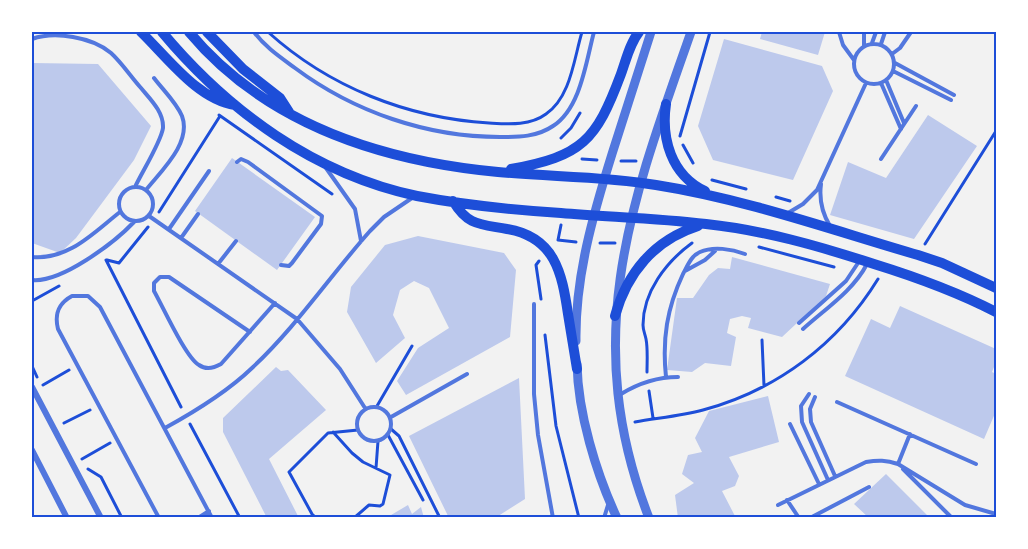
<svg xmlns="http://www.w3.org/2000/svg" width="1028" height="549" font-family="Signika,sans-serif">
<rect width="100%" height="100%" fill="#f2f2f2"/>
<path fill="#bdc9ec" d="M762 32H825L818 55 760 39Z
M724 39 822 66 833 91 793 180 713 160 698 126Z
M32 63 98 64 151 126 134 160 76 238 60 253 32 243Z
M928 115 977 146 914 239 830 215 848 162 886 178Z
M232 158 315 217 277 270 195 211Z
M418 236 504 253 516 270 510 337 406 395 397 381 418 348 449 328 429 288 414 281 400 290 393 315 405 338 376 363 347 312 351 287 385 245Z
M732 257 830 284 826 296 782 337 748 328 751 318 742 316 730 319 727 333 736 337 731 366 705 363 692 372 667 370 677 298H693L709 275 718 268 730 269Z
M900 306 996 349V362L992 372 996 374V411L984 439 845 376 871 319 890 328Z
M276 367 281 371 288 370 326 410 269 459 299 518H267L223 432V418Z
M519 378 525 499 495 518H449L409 436Z
M768 396 779 442 729 457 739 476 735 486 722 491 736 518H678L675 495 694 483 682 474 688 455 702 452 695 438 709 411Z
M886 474 927 515 925 518H869L854 504Z
M408 505 412 514 421 507 424 518H386Z"/>
<g fill="none" stroke-linecap="round" stroke-linejoin="round">
<path stroke="#1d4ed8" stroke-width="3" d="M268 32C329 87 407 118 489 123 508 124 530 126 546 114 571 97 574 58 582 32
M219 115 332 194
M680 136 710 32
M561 138 571 128 580 113
M683 145 693 163
M582 159 597 160
M621 161H636
M712 180 746 189
M776 197 790 201
M159 212 220 116
M561 225 558 240 576 242
M600 243H615
M925 244 996 131
M759 247 834 267
M106 260 181 407
M107 260 119 263 148 227
M539 261 536 265 541 299
M32 301 59 286
M545 335 556 426 579 518
M762 340 764 386
M32 366 37 377
M647 372C647 361 648 349 646 339 645 334 643 330 643 325 643 292 666 262 692 243
M43 385 69 370
M649 391 653 418
M377 406 412 346
M635 422C657 418 681 416 703 410 777 390 838 344 878 279
M64 423 90 410
M190 424 240 518
M391 429 399 436 440 518
M333 432 352 453 363 462 390 475 383 504 380 506 369 505 354 518
M388 435 423 500
M82 459 110 443
M376 468 378 441
M88 469 101 477 122 518
M316 518 312 514 289 472 328 433 358 430"/>
<path stroke="#5277de" stroke-width="4" d="M254 32C265 47 280 57 295 68 354 112 427 137 500 137 519 137 537 137 553 126 581 108 586 61 594 32
M839 32 843 45 854 60
M32 39C55 31 92 37 111 53 122 63 131 77 141 88 150 99 164 112 163 128 161 142 142 172 135 187
M872 43 876 32
M854 64a20 20 0 1 1 40 0a20 20 0 1 1-40 0Z
M881 44 885 32
M864 46V32
M892 54 900 48 911 32
M895 63 954 95
M893 71 951 100
M886 80 904 123
M881 83 901 129
M881 159 916 106
M237 162 241 159 248 162 322 216 321 224 292 263 289 266 281 265
M326 168 355 209 361 241
M821 184C819 199 822 213 830 226
M119 204a17 17 0 1 1 34 0a17 17 0 1 1-34 0Z
M146 190C161 171 192 143 182 116 176 102 163 90 154 78
M788 213 803 204 817 190 866 83
M149 216 297 319 340 369 365 408
M169 229 209 171
M181 238 198 214
M32 257C69 260 93 233 120 212
M218 264 236 241
M685 271 705 260 715 251
M32 280C61 283 114 243 134 222
M534 304V394L538 435 553 518
M799 323 846 281 860 260
M803 329C825 309 853 291 867 264
M250 332 169 277H160L154 283V291C163 307 186 358 199 365 206 370 214 368 221 364L275 303
M666 377C662 339 667 308 683 274 688 265 691 256 700 252 713 246 732 249 745 254
M621 394C639 383 657 377 678 377
M809 394 801 406 802 422 828 480
M815 397 810 409 811 422 835 476
M837 402 976 464
M357 424a17 17 0 1 1 34 0a17 17 0 1 1-34 0Z
M391 417 467 374
M790 424 819 484
M165 428C196 411 227 392 252 368 296 327 330 276 370 231L384 217 412 198
M898 464 910 434
M903 469 952 518
M787 500 799 518
M778 505 866 462C878 460 886 460 898 464L965 505 996 514
M159 518 58 329C54 313 59 303 72 296H88L100 307 212 518
M198 518 209 511
M604 518 608 505
M810 518 869 487"/>
<path stroke="#5277de" stroke-width="6" d="M32 387 101 518
M32 450 67 518"/>
<path stroke="#5277de" stroke-width="9" d="M576 341C575 277 593 215 612 154 625 113 638 72 651 32
M577 364C578 413 596 473 617 518
M649 518C579 338 631 202 691 32"/>
<path stroke="#1d4ed8" stroke-width="10" d="M141 32C167 57 198 100 235 105
M162 32C228 111 314 174 417 196 464 205 514 210 561 213 609 217 658 218 706 224 763 230 819 246 874 264 916 277 957 292 996 312
M189 32C266 124 381 161 498 172 551 177 604 176 656 185 745 199 832 230 918 255L942 263 996 288
M207 32 243 69 280 98 289 112
M666 104C661 138 671 175 705 191
M511 169C582 156 596 141 621 74 626 60 630 43 639 32
M453 201C468 226 480 224 507 229 555 237 562 273 568 314 571 332 574 351 577 369
M615 316C627 273 654 240 698 226"/>
</g>
<rect width="1028" height="549" fill="none" stroke="#ffffff" stroke-width="66"/>
<rect x="33" y="33" width="962" height="483" fill="none" stroke="#1d4ed8" stroke-width="2"/>
</svg>
